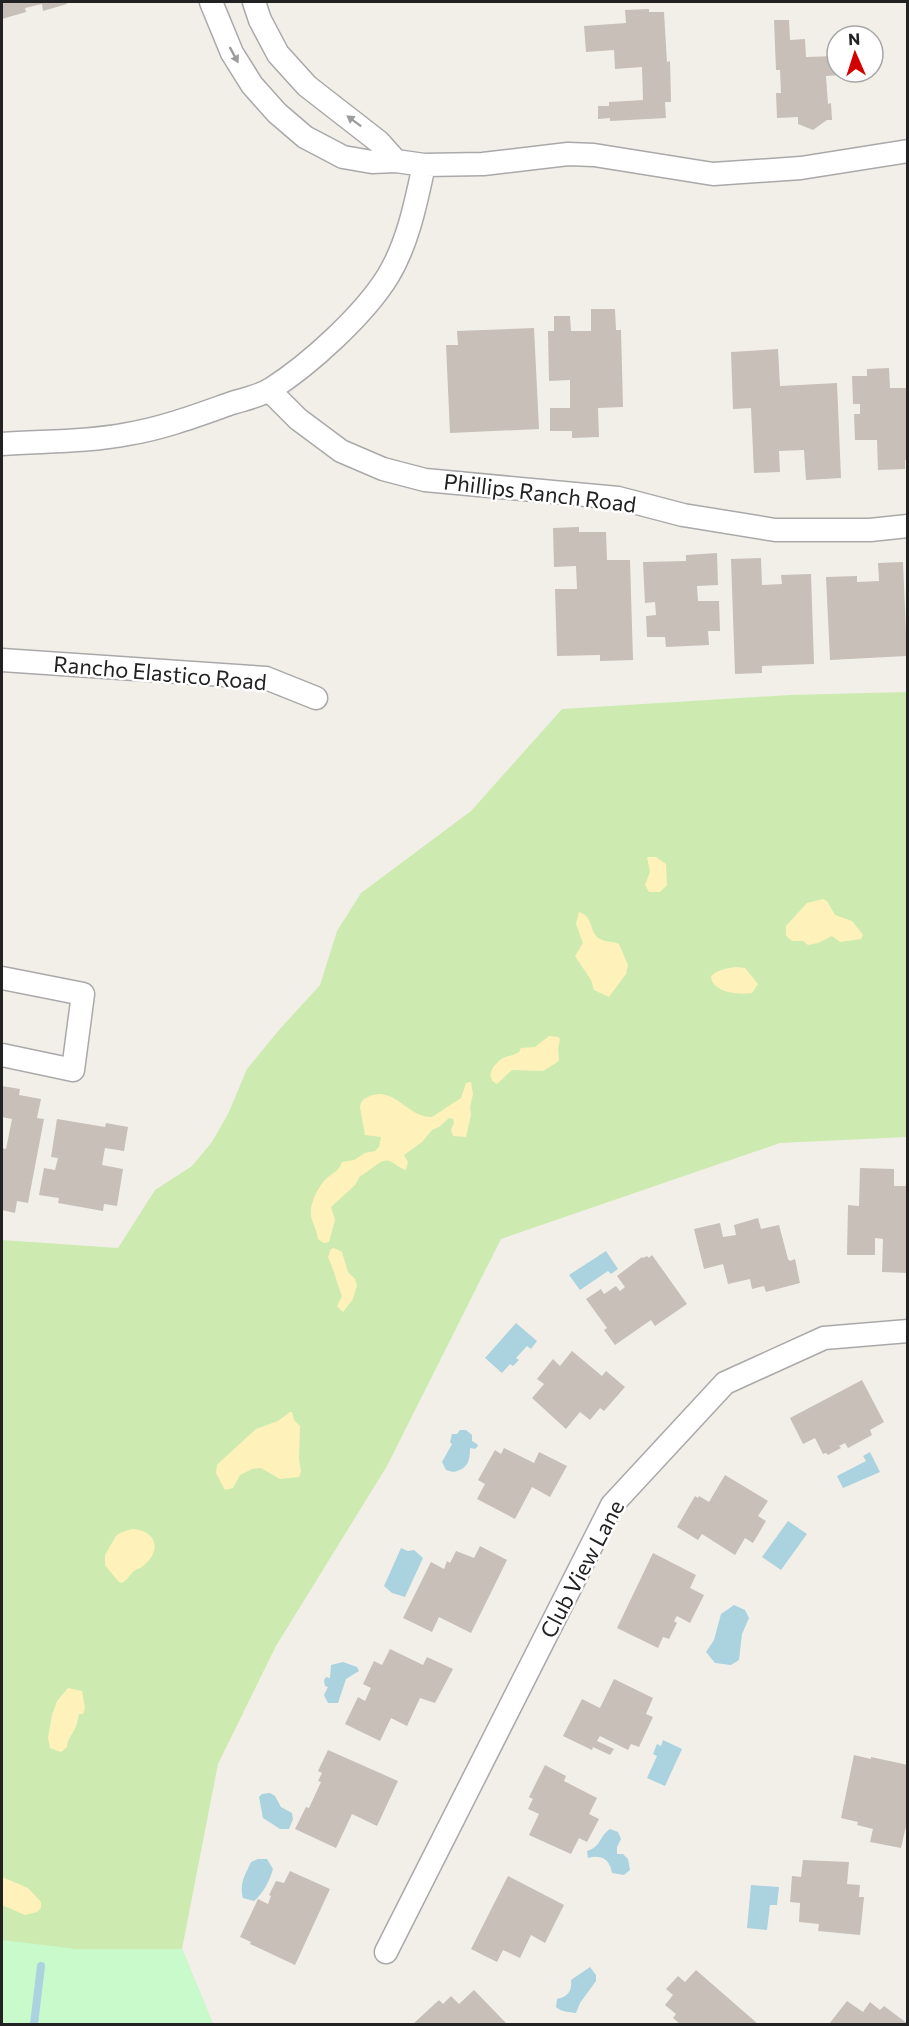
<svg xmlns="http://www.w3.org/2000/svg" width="909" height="2026" font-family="Commissioner,sans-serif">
<rect width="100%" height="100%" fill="#f2efe9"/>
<path fill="#cdebb0" d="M907 692V1137L780 1143 501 1239 387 1466 276 1646 218 1764 182 1949 213 2024 2 1951V1240L118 1248 155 1190 192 1166 212 1142 228 1114 247 1069 279 1030 320 985 337 931 361 893 471 811 562 709 790 695Z"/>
<path fill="#fff1ba" d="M647 857H656L666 864 667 885 660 892H649L645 885 650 872Z
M823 899 827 901 835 915 852 921 863 935 861 939 840 942 832 936 818 943 808 945 803 941H793L788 938 786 935V926L807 903Z
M579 912C592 916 589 926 596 936 601 942 612 941 619 944L628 965 626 974 609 997 594 990 591 980 575 956 583 943 576 924Z
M736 967 745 968 758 984 752 993C739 995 712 993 711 976 717 970 727 968 736 967Z
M549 1036 558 1037 560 1039 558 1049 559 1061 543 1071 512 1070 497 1084C485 1077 492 1067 500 1060 505 1056 514 1056 519 1052 520 1051 520 1049 521 1048L535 1047Z
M471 1082 473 1094 470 1107 471 1115 466 1137 453 1136 451 1130 454 1123 453 1119 449 1118 439 1127 432 1130 422 1142 404 1155 408 1162 406 1170C398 1168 396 1163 389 1161 380 1158 369 1173 360 1176L355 1185 331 1207 335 1220 329 1242 324 1243 318 1239C317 1230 313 1224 311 1216 309 1205 318 1186 327 1178 334 1172 339 1171 342 1162L354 1160 365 1153 375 1151 379 1147 381 1137 365 1135 360 1107C361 1101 363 1099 368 1097 393 1084 409 1119 432 1117L461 1098 466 1083Z
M334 1248 342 1252 348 1272 355 1279 357 1285 353 1299 343 1312 337 1306 342 1296C337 1283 334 1270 328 1257L331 1249Z
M290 1412H292L294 1420 300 1426 299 1459 301 1471 299 1477 280 1479 261 1468 252 1469 240 1475 233 1488 225 1490 216 1473 217 1465 221 1461 256 1429 278 1421Z
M132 1529C155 1530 163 1549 144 1565 141 1569 136 1568 132 1573 128 1577 127 1580 122 1583L119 1582 108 1569 105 1565V1555L116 1536 120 1533Z
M68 1688 82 1691 85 1708 83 1714H79C78 1717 78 1720 77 1723 75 1732 67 1738 67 1747L61 1752 50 1748 48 1738 52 1715 57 1701Z
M2 1877 28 1888 41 1902V1908L37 1912 25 1915 2 1905Z"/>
<path fill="#c8facc" d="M2 1940 76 1949H182L213 2024H2Z"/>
<path fill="#aad3df" d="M606 1251 618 1269 611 1274 608 1271 580 1290 569 1275Z
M516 1323 537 1341 531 1349 527 1346 516 1358 519 1360 513 1366 510 1364 502 1373 485 1358Z
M460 1430H466L472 1435V1441L477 1444 478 1446 475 1449 470 1448C470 1463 467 1469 453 1472L446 1470 442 1462 452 1444 450 1442 452 1434H457Z
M870 1452 880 1472 843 1488 837 1476 866 1461 863 1456Z
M788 1521 807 1534 781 1570 762 1557Z
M401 1548 408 1551 414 1550 423 1558 405 1597 392 1593 384 1586Z
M734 1605 745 1610 749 1618 742 1634 739 1660 731 1665 715 1663 706 1652 714 1640 721 1614Z
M343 1662 357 1667 359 1671 346 1679 338 1703H328L324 1695 328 1687 325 1686 324 1680 326 1677 330 1678 331 1665Z
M663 1740 682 1749 665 1786 647 1778 657 1756 653 1754 657 1744 661 1746Z
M270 1793 275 1796 281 1807 292 1813 293 1819 289 1829H280L263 1818 259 1797 262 1794Z
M610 1829 618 1832 621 1839 617 1847V1854H623L628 1859 630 1870 624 1875 612 1873C610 1859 601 1854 588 1858L587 1851C602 1846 599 1836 610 1829Z
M258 1859H267L273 1869C270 1880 263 1894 254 1901L243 1898C239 1884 245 1875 251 1862Z
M751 1885 779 1887 777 1905H770L767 1930 747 1928Z
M590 1967 596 1975V1981L580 2003 576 2013C568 2012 562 2012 556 2007L557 1999C569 1997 572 1990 571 1980Z"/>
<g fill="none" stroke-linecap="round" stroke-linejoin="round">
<path stroke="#aad3df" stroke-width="8" d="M34 2024 41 1966"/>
</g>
<path fill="#c7bfb8" d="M2 2H66L67 4 43 11 42 4 25 8 26 12 2 19Z
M649 9V12H664L667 62 670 61 671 102H665L666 118 610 121V118L598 119V106H609V102L643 100 642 67 615 69 614 50 586 52 584 26 626 23 625 10Z
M774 20H789L790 40 805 39 806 57 837 56V72H841V75L826 76 828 104 831 103 832 120H827L813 130 798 124V117L777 118 776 93H781L780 70H776Z
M591 309H615L616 330H621L623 407 598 408 599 437 572 438V431H550V408H570V380L549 381 548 331H554V316H570L571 331H591Z
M534 328 539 429 450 433 446 345H458L457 331Z
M778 349 780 386 837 383 841 478 806 480 804 450 779 451 780 472 754 473 751 408 733 409 731 352Z
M889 368 890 388H908V460H905V469L878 470 877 440H855L854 414H860V404H853L852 376H867V369Z
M579 527V532H606L607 560H630L633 660 600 661V655L557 656 555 589H577L576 566 554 567 553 528Z
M717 553 718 585 697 586 698 601H719L720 631H708L709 645 666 647 665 637H647L646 616 656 615 655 602 645 603 643 562 686 561V555Z
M761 558 762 585 782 584 781 575 811 574 814 664 762 666V673L735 674 731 559Z
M903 562 907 656 830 660 826 577 857 576V582L879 581 878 563Z
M2 1086 20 1089 19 1095 41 1099 37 1118 44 1119 28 1203 17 1201 15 1213 2 1210V1148L6 1149 12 1119 2 1117Z
M57 1119 105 1127 106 1123 128 1127 124 1151 105 1148 102 1165 123 1169 117 1206 104 1204 103 1211 58 1203 59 1198 39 1195 44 1168 55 1170 58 1158 51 1157Z
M860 1168 894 1169V1186H908V1273L882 1272 883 1239 875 1238V1255H847L848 1205 859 1206Z
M758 1218 761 1229 779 1225 788 1259 790 1261 795 1259 800 1283 766 1292 764 1286 752 1289 750 1279 728 1284 723 1264 704 1269 694 1229 720 1223 723 1237 736 1235 734 1225Z
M652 1255 687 1304 655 1326 651 1320 615 1345 604 1330 607 1328 586 1299 601 1289 604 1294 616 1286 620 1291 625 1287 617 1276 642 1257 643 1258 647 1256 649 1258Z
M572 1351 602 1376 606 1371 625 1387 604 1411 600 1408 590 1420 580 1412 566 1429 532 1398 544 1384 537 1379 553 1359 560 1366Z
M862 1380 884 1422 870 1430 872 1435 848 1448 845 1443 839 1446 841 1448 828 1455 826 1453 823 1454 815 1438 803 1444 790 1418Z
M504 1448 534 1463 539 1452 567 1466 550 1497 532 1487 515 1519 477 1499 485 1484 478 1480 495 1450 501 1454Z
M725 1475 768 1501 758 1516 766 1521 753 1543 745 1538 735 1555 702 1534 698 1540 677 1527 695 1496 698 1498 699 1496 709 1502Z
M480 1546 507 1560 471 1633 439 1617 432 1632 403 1618 431 1562 444 1569 447 1561 450 1563 456 1551 474 1558Z
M653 1553 696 1575 690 1588 704 1595 690 1623 677 1616 674 1621 677 1623 669 1639 663 1637 658 1648 617 1628Z
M390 1649 423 1665 427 1657 453 1669 435 1703 420 1698 407 1726 391 1718 380 1741 345 1724 358 1697 365 1701 371 1688 363 1684 374 1661 382 1665Z
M614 1679 653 1698 646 1714 653 1717 639 1747 631 1744 628 1750 600 1736 597 1741 614 1749 610 1755 593 1747 592 1750 563 1736 582 1699 600 1708Z
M328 1750 398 1781 377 1826 352 1814 336 1848 295 1829 306 1807 309 1808 321 1782 318 1781 322 1773 318 1771Z
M854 1755 871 1759V1757L908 1765V1817L901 1848 870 1842 873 1829 857 1825 858 1822 841 1818Z
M545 1765 566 1776 564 1781 597 1798 589 1814 599 1819 587 1842 579 1838 571 1854 529 1835 539 1814 528 1809 533 1799 529 1797Z
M803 1860 849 1862 847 1884 860 1885 859 1897H864L860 1935 818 1931 819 1924 799 1922 800 1903 790 1902 792 1876 801 1877Z
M290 1871 330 1889 295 1965 250 1944 251 1942 240 1937 258 1899 268 1904 271 1896 269 1895 276 1881 284 1883Z
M508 1876 564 1905 545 1943 531 1935 520 1958 503 1950 497 1962 471 1949Z
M696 1970 758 2024H680L673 2018 676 2014 665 2005 673 1995 666 1989 678 1976 685 1982Z
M474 1990 506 2023 504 2024H413L439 2000 443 2004 451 1996 459 2004Z
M847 2001 863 2012 870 2002 880 2010 884 2006 908 2024H829Z"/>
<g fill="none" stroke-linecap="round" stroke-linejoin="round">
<g stroke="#a9a9a9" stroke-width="25">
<path id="street" d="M211 2 232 53 252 85 277 113 305 137 343 157 372 162 396 161 424 165 483 164 568 154 594 155 713 174 801 168 908 151
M254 2 260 20 278 54 307 86 379 142 396 161
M269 390 298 419 341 451 383 469 425 480 618 498 683 515 775 530H870L908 526
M2 444C43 441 87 442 128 434 164 428 198 415 232 403 245 399 260 396 271 389 309 365 364 315 388 276 408 243 416 202 424 165
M2 660 266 678 316 698
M2 978 83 994 73 1070 2 1055
M386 1952 612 1505 725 1383 824 1338 908 1331"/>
</g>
<use href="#street" stroke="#fff" stroke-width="22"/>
</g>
<defs><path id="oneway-solid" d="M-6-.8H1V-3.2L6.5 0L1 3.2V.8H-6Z" transform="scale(1.5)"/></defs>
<g fill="#9c9c9c">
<use href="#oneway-solid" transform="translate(234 55) rotate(62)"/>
<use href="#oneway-solid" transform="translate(354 121) rotate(-143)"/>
</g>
<g text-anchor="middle" stroke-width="5" stroke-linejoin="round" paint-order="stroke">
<g font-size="22" fill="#222" stroke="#fff">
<text transform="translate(540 493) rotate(7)" y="8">Phillips Ranch Road</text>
<text transform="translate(160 673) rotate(5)" y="8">Rancho Elastico Road</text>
<text transform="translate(582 1569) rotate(-62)" y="8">Club View Lane</text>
</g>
</g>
<rect width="909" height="2026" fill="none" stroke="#222222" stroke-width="6"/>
<g transform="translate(855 54) rotate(357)"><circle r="28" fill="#ffffff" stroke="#a7a7a7" stroke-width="1.5"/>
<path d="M0-4.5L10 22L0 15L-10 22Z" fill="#d40000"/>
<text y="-9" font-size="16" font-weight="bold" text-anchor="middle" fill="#222222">N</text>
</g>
</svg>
